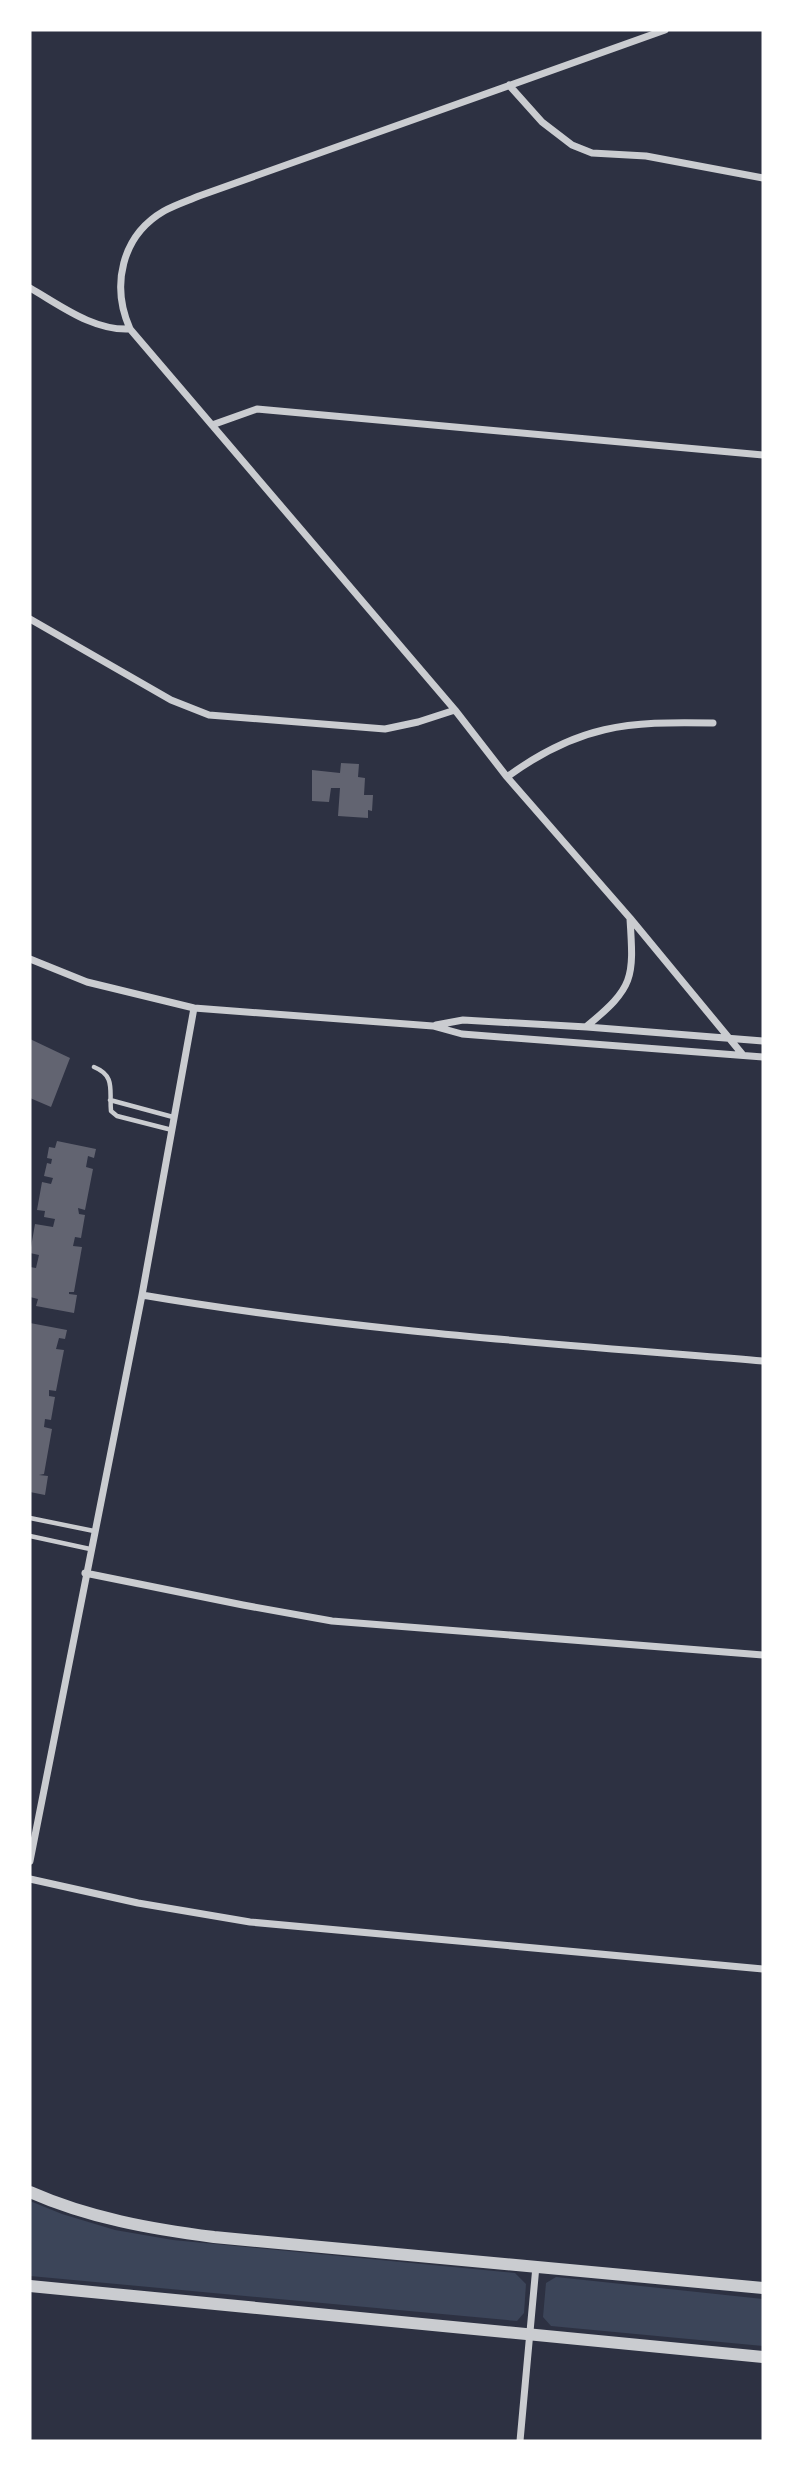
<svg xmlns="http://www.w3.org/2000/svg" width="793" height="2471" font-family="'Noto Serif',serif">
<rect width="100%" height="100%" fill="#2d3142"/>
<path fill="#3c4559" d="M30 2201 62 2214 115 2230 173 2240 515 2273 526 2284 524 2313 517 2321 30 2276Z
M556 2277 763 2299V2346L551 2326 543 2317 546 2283Z"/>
<path fill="#626471" d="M341 763 359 764 358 777 365 778 364 795H373L372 811 368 810V818L338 816 340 788H331L329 802 312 801V770L340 773Z
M30 1039 70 1058 51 1107 30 1098Z
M57 1141 96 1149 94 1158 88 1156 86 1167 93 1169 85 1210 78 1208 79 1214 85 1215 81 1238 75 1237 73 1246 82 1247 74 1292H69V1294L77 1295 74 1313 36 1306 38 1299 30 1297V1267L36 1268 39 1255 30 1253 35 1224 53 1227 55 1219 44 1217 45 1211 37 1210 42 1182 51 1184 53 1178 44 1176 47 1163 51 1164 52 1159 47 1158 49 1147 55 1148Z
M30 1323 67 1330 65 1339 59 1338 56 1349 64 1350 56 1391 49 1390V1396L55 1397 51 1420 45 1419 44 1427 52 1429 44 1474 39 1475 48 1476 45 1495 30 1492Z"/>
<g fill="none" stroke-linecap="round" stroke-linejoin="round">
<path stroke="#caccd0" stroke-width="4.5" d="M94 1067C116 1076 109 1090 111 1111L117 1116 172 1130
M110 1100 173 1117
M30 1518 94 1531
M30 1536 90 1549"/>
<path stroke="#caccd0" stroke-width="7" d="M665 30 199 196C187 201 175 205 164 211 121 236 111 286 130 329L455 710 507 777 630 918 743 1055
M509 85 542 122 572 145 592 153 646 156 763 178
M30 288C60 305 93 331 130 329
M212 425 257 409 763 455
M30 619 171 700 209 715 385 729 418 722 455 710
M507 777C578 725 627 721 713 723
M30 959 87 982 194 1008 433 1026 462 1034 763 1057
M436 1025 463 1020 587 1027 763 1041
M587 1026C634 987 634 979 630 919
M142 1295C347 1330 555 1344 763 1361
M85 1573 243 1605 332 1621 763 1655
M30 1861 142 1295 194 1008
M30 1879 138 1903 250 1922 763 1969
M520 2441 536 2266"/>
<path stroke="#caccd0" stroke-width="12" d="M30 2192C89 2218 151 2229 214 2237L763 2288
M30 2286 763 2357"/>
</g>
<rect width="793" height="2471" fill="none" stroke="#ffffff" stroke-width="63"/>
</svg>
